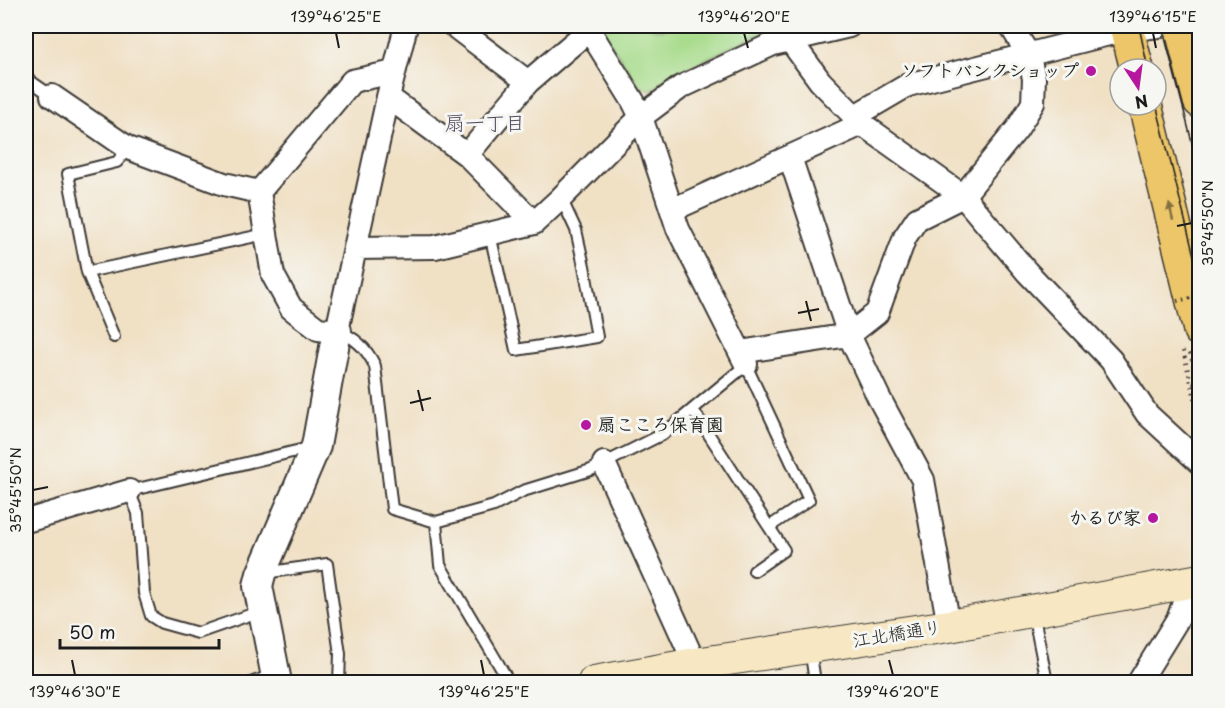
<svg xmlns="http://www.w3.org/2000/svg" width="1225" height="708" font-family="'Playpen Sans','Klee One',sans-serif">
<rect width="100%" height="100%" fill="#f6f6f2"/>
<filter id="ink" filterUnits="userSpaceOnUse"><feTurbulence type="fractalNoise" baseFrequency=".0167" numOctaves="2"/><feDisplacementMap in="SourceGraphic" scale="12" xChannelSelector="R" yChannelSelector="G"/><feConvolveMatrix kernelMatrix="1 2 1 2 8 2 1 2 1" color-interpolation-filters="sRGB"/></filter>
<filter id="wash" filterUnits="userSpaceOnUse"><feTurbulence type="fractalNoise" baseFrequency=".008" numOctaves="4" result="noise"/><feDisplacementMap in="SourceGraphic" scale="24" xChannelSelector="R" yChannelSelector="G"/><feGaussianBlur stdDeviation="1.35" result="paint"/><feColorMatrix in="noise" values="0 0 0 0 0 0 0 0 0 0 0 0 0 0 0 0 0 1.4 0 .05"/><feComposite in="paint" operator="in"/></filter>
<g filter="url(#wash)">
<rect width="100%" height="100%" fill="#f0e0c4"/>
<path fill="#a8dc8c" stroke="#627c54" stroke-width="1.5" d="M599 26H649C657 31 661 30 670 26H778L670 76 652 91 640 88Z"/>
</g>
<g filter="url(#ink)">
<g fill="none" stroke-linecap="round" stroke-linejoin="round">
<g stroke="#3c3935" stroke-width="14">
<path id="service" d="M26 78 52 96
M490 234 516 350 597 337 584 266 576 230 561 198
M87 272 266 234
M337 331C356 337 367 349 375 366L392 509 436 522 494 506 523 491 591 470 663 434 746 365 809 500 769 527
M114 337 87 272 68 174 117 162 128 148
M693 410 784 550 754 571
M436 522 440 565 505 675
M264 573 327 564 340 654 339 682
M261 611 198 633 162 623 151 616 144 593 138 513 129 491 313 447
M1033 612 1047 682
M810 648 815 682
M253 682 276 674"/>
</g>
<g stroke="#3c3935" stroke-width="26">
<path id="minor" d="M454 26 528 82
M584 26 589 30 633 101 641 117 678 229 746 364
M790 40 820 81 862 124 963 196 1027 272 1111 360 1147 414 1200 463
M394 72 352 81 259 192 273 275 291 308 318 329 337 331 388 97 406 26
M52 96 128 148 224 184 259 192
M388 97 467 155 534 223
M855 116 908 85 1105 35 1127 30 1158 26
M467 155 528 82 589 30
M790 157 849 335 879 398 923 480 949 626
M672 210 862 124
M355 248 435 247 534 223 561 198 641 117 681 87 773 44 849 26
M740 352 849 335 877 313 905 237 917 219 963 196 1017 129 1033 103 1034 78 1028 54 1011 26
M604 463 695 664
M26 521 129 491
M1139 682 1179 617 1191 582"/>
</g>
<g stroke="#3c3935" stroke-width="32">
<path id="tertiary" d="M277 682 258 586 261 574 316 446 337 331"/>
</g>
<g stroke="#3c3935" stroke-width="34">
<path id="secondary" d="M594 682 695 664 949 626 1200 580"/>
</g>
<g stroke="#3c3935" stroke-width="36">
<path id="primary" d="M1126 26 1137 69
M1181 26 1200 101
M1145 105 1200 330"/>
</g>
<path stroke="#3c3935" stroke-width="4" stroke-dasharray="1.5 4.5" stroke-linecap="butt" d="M1183 351 1200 418
M1190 353 1198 384 1191 385"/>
<use href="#service" stroke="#fff" stroke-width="10"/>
<use href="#minor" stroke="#fff" stroke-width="22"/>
<use href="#tertiary" stroke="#fff" stroke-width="28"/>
<use href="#secondary" stroke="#f7e8c3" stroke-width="32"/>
<use href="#primary" stroke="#ecc669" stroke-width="33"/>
<path stroke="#1c1c1c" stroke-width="1.5" d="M1139 26 1148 69
M1162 26 1200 173
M1156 104 1200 280"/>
<path stroke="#3c3935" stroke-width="4" stroke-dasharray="1.5 4.5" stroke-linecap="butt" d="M1177 301 1200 296"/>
</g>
<defs><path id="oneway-solid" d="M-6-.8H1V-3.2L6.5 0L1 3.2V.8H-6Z" transform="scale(1.5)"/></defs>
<use fill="#847142" href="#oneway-solid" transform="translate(1171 212) rotate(-103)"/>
</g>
<path fill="none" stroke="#1c1c1c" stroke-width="2" d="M336 33 339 48M744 33 748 48M1153 33 1156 48M1177 226 1192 223M806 301 811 321M798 313 819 309M418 390 423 411M410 403 431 398M33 490 48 487M72 660 75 675M481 660 484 675M889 660 893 675"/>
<g fill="#b5179e" stroke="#f6f6f2" stroke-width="2">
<circle cx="1091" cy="71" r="6"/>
<circle cx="586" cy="425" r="6"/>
<circle cx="1153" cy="518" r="6"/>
</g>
<g text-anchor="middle" stroke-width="6" stroke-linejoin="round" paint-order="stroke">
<g font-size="18" font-weight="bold" fill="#1c1c1c" stroke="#f6f6f2" text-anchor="end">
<text x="1079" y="77">ソフトバンクショップ</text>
<text x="598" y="431" text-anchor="start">扇こころ保育園</text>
<text x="1141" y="524">かるび家</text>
</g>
<g font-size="18" fill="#1c1c1c" stroke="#f6f6f2">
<text transform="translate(897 634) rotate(-9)" y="6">江北橋通り</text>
</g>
<g font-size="20" fill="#534a62" stroke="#f6f6f2">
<text x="485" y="130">扇一丁目</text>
</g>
</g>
<rect width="1225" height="708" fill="none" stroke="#f6f6f2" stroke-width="66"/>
<g transform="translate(1138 87) rotate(167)"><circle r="28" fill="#f6f6f2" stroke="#9f9f9c" stroke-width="1.5"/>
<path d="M0-4.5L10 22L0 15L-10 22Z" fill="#b5179e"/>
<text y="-9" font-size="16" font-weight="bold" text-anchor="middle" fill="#1c1c1c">N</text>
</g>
<path d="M60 639v9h159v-9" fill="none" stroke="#1c1c1c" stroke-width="3"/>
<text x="69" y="639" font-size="18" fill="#1c1c1c" stroke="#f6f6f2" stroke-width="4.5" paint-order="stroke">50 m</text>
<rect x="33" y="33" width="1159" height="642" fill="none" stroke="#1c1c1c" stroke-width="2"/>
<g font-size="15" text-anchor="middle" fill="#1c1c1c">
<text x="336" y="22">139°46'25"E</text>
<text x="744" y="22">139°46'20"E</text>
<text x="1153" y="22">139°46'15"E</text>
<text transform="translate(1208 223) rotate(-90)" y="5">35°45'50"N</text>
<text transform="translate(16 490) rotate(-90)" y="5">35°45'50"N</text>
<text x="75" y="697">139°46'30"E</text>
<text x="484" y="697">139°46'25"E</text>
<text x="893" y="697">139°46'20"E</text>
</g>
</svg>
